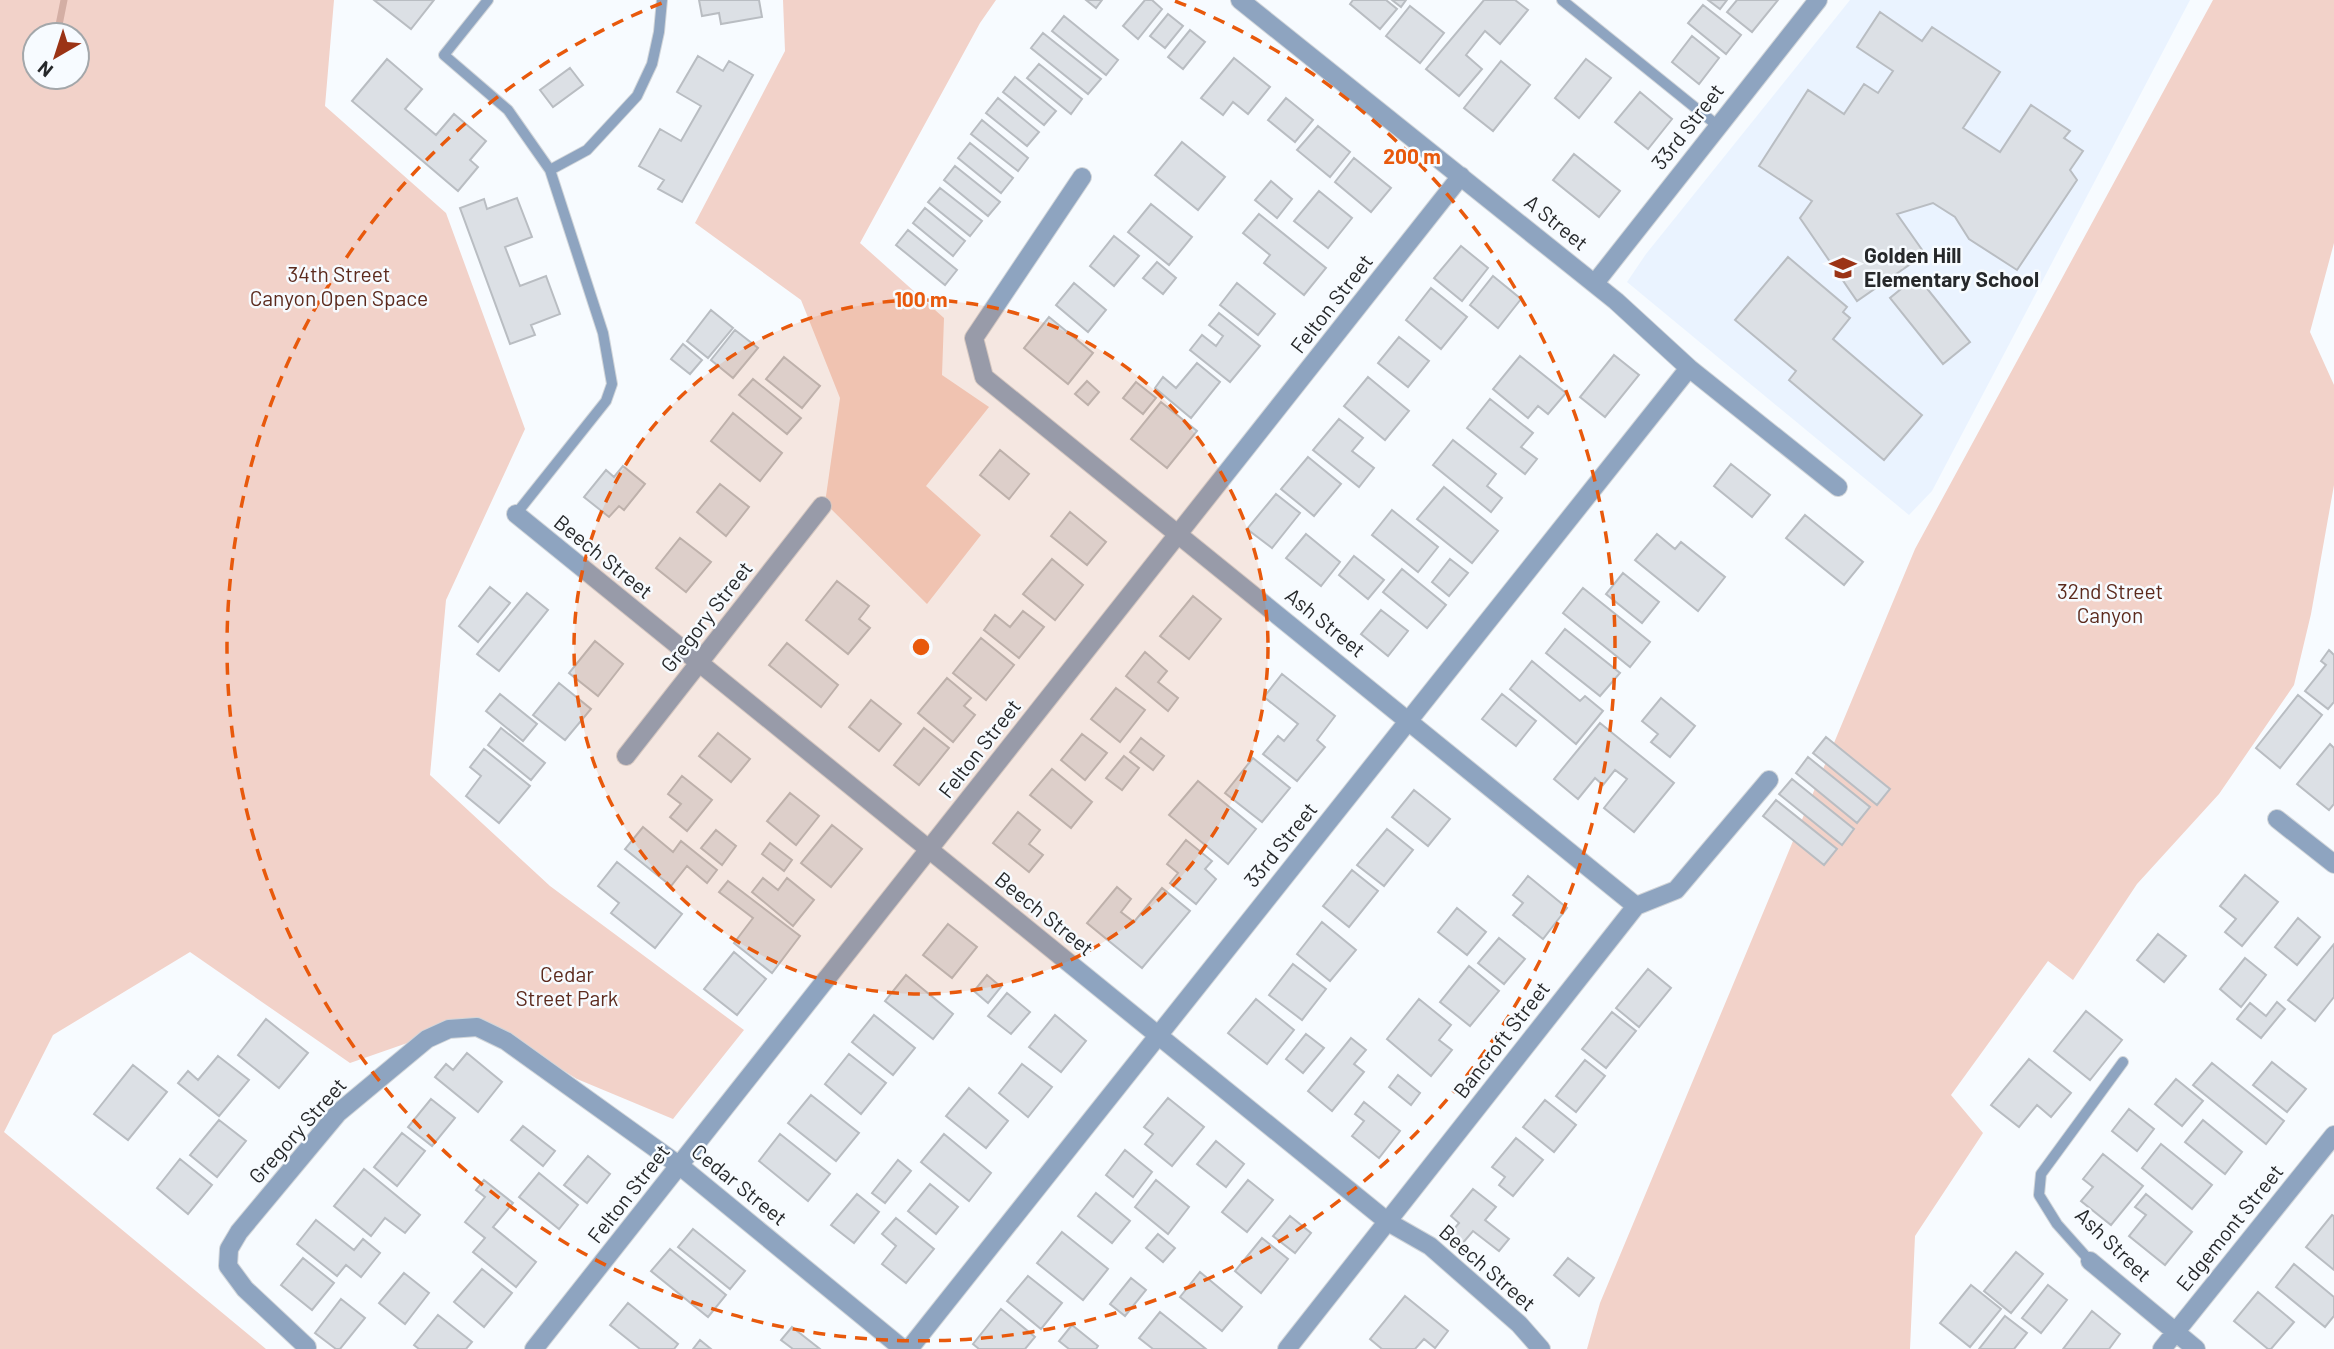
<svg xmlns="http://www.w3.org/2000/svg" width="2334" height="1349" font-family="Barlow,sans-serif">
<rect width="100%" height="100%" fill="#f7fbff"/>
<path fill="#eaf3ff" d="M1850 0H2190L1932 491 1909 515 1627 282 1646 254Z"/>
<path fill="#f2d2c9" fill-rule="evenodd" d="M0 0H334L325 106 446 213 525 429 446 600 430 775 550 886 744 1030 673 1119 577 1079 479 1018 350 1063 190 952 53 1035 4 1132 266 1349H0ZM35 35H77V77H35Z
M783 0H996L980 23 860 243 944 318 942 375 989 407 926 486 981 535 927 604 825 503 840 398 801 300 695 223 785 51Z
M2213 0H2334V243L2310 332 2334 385V485L2311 614 2294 685 2219 794 2137 884 2073 980 2048 961 1951 1095 1983 1133 1915 1236 1910 1349H1587L1600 1303 1915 549Z"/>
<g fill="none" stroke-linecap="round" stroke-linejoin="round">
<path stroke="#d3aea4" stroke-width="7" d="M57 35 64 0"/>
</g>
<path fill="#dce0e5" stroke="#b9bdc2" stroke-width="2" d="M374 0H434L411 29Z
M699 0H759L762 17 721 24 719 13 702 16Z
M1086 0H1102L1096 8Z
M1145 0H1152L1162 9 1138 39 1123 26Z
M1353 0H1386L1397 9 1380 29 1350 4Z
M1392 0H1406L1401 7Z
M1484 0H1515L1528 10 1500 44 1485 31 1466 55 1482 69 1459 96 1426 69Z
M1708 0H1727L1720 9Z
M1737 0H1778L1752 32 1727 12Z
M1703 5 1741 35 1726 54 1688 23Z
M1410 6 1444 33 1420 63 1386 36Z
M1880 12 1922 41 1932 27 2000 72 1963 128 2000 152 2031 105 2070 131 2064 138 2083 151 2070 170 2077 180 2017 270 1969 239 1955 217 1933 203 1897 214 1925 254 1857 301 1800 218 1812 201 1759 166 1808 90 1844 114 1864 84 1878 93 1893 71 1857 47Z
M1168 14 1183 26 1165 48 1150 36Z
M1064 16 1118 60 1106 75 1052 31Z
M1190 30 1205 42 1183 69 1168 57Z
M1043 33 1101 79 1088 94 1031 48Z
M1692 36 1719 58 1699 84 1672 62Z
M698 56 723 71 729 61 753 75 682 202 658 189 664 180 639 166 660 129 681 141 701 106 677 92Z
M1234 58 1270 87 1248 114 1233 102 1223 115 1201 98Z
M387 59 422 89 405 109 436 135 454 114 486 141 470 160 478 167 458 191 352 101Z
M1586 59 1611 78 1579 118 1555 98Z
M1501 61 1530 85 1493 131 1464 108Z
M1039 64 1082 99 1071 114 1027 78Z
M570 68 583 85 553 107 540 90Z
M1015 77 1056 111 1044 125 1003 92Z
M1640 92 1672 119 1648 149 1615 122Z
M998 98 1039 132 1027 146 986 113Z
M1286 98 1313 120 1295 142 1268 120Z
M982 120 1028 158 1018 171 971 134Z
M1318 126 1350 152 1330 177 1297 150Z
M1182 142 1225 177 1198 210 1155 175Z
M970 143 1013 178 1001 193 958 158Z
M1574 154 1620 191 1599 217 1553 180Z
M1354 158 1391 188 1371 212 1335 182Z
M955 166 1000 202 988 216 944 180Z
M1271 181 1292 199 1277 218 1255 200Z
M940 188 982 221 970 236 928 202Z
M1319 191 1352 218 1328 248 1294 221Z
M517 198 532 237 505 247 520 286 546 276 560 314 531 325 535 335 510 344 460 208 484 199 487 209Z
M1151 204 1192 237 1169 265 1128 232Z
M925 208 965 241 953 256 913 223Z
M1259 214 1326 268 1304 295 1264 263 1270 255 1243 233Z
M908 230 957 270 945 285 896 245Z
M1114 236 1139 256 1114 286 1090 266Z
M1461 246 1488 268 1462 301 1434 278Z
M1788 257 1847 307 1843 312 1850 318 1833 339 1922 415 1884 460 1789 380 1796 371 1735 320Z
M1157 262 1176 278 1163 294 1143 278Z
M1493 276 1521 299 1498 328 1470 305Z
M1917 276 1970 342 1943 364 1890 298Z
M1074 283 1106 310 1088 332 1056 305Z
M1237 283 1275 314 1258 335 1220 305Z
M1431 288 1467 317 1441 349 1406 320Z
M711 310 733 328 708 358 687 341Z
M1219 313 1260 346 1230 382 1190 350 1202 335 1216 346 1223 336 1209 325Z
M1049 317 1093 353 1068 384 1024 348Z
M735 330 758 348 733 378 711 360Z
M1399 337 1429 361 1408 387 1378 363Z
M683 344 702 360 690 374 671 359Z
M1614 355 1639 375 1605 417 1580 397Z
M1520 356 1566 393 1548 414 1538 406 1528 418 1493 389Z
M784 357 820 386 802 408 766 379Z
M1197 363 1220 382 1191 418 1155 388 1163 377 1176 388Z
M1368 377 1409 411 1385 440 1344 406Z
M753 379 801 418 787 434 739 395Z
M1087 381 1099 392 1088 405 1075 394Z
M1136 382 1156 398 1143 414 1123 398Z
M1490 399 1533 433 1521 447 1537 459 1525 474 1467 428Z
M1161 402 1197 431 1167 468 1131 439Z
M733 413 782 453 760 481 711 441Z
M1339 419 1363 438 1352 451 1374 468 1359 487 1313 450Z
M1453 440 1496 474 1487 486 1502 498 1491 512 1433 465Z
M1000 450 1029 474 1009 499 980 475Z
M1308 457 1341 484 1314 516 1281 489Z
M1731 464 1770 495 1752 517 1714 486Z
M623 466 645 484 624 510 619 506 609 517 584 497 606 470 614 477Z
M720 484 749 507 726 536 697 512Z
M1444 487 1498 531 1472 563 1417 519Z
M1276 494 1300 513 1272 548 1247 529Z
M1392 510 1438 547 1418 572 1372 535Z
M1070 512 1106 542 1087 565 1051 536Z
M1805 515 1863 562 1844 585 1786 538Z
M1306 534 1340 562 1321 586 1286 558Z
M1657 534 1675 549 1681 542 1725 577 1698 611 1635 560Z
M680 538 711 562 686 592 656 568Z
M1354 556 1384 580 1368 599 1339 575Z
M1052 559 1083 585 1055 620 1023 594Z
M1450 559 1468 573 1449 596 1432 582Z
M1402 569 1446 605 1427 628 1383 592Z
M1623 573 1659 602 1642 623 1606 594Z
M837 581 869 606 859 619 870 628 848 654 806 620Z
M490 587 510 603 478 642 459 626Z
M1583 588 1650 642 1630 667 1563 613Z
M527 593 548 610 499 671 477 654Z
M1193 596 1221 619 1189 659 1160 636Z
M1381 610 1408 631 1388 656 1361 634Z
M1023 611 1044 627 1019 658 984 630 995 615 1010 627Z
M1565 629 1620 673 1600 696 1546 653Z
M981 638 1014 665 986 700 953 673Z
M595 641 623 664 598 696 569 673Z
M787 643 838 685 821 707 769 665Z
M2329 650 2334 655V702L2328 709 2305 691 2326 665 2321 661Z
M1145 652 1167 671 1158 682 1178 698 1168 711 1126 676Z
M1532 661 1580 701 1585 696 1603 711 1576 744 1510 689Z
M1282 674 1335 716 1317 740 1325 747 1297 781 1263 754 1278 736 1284 741 1298 724 1264 697Z
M947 678 971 698 964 706 975 715 953 742 918 713Z
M559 683 591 709 565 740 533 715Z
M1116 688 1145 710 1120 742 1091 719Z
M500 694 537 724 523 741 486 711Z
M1502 694 1536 721 1516 746 1482 719Z
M2298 695 2322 715 2280 768 2256 748Z
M1661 698 1695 726 1670 757 1651 742 1658 734 1642 721Z
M871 700 901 724 879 751 849 727Z
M1600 723 1674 783 1634 832 1604 808 1627 779 1615 770 1603 785 1595 778 1578 799 1554 779Z
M501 728 545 763 531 780 488 745Z
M924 728 949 748 919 785 894 765Z
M718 733 750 759 731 782 699 756Z
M1082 734 1107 753 1085 780 1061 760Z
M1826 737 1890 789 1877 805 1813 753Z
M1141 738 1164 756 1153 770 1130 752Z
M2330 744 2334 748V804L2329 810 2297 784Z
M484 749 530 786 499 823 466 796 481 776 470 767Z
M1124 756 1139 768 1122 790 1106 778Z
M1808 757 1870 807 1857 823 1796 773Z
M1253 758 1290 788 1262 822 1225 793Z
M1052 769 1092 802 1071 828 1030 795Z
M682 776 712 800 687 831 670 817 681 804 668 794Z
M1792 779 1854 829 1842 845 1779 794Z
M1198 781 1256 829 1228 864 1169 815Z
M1414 790 1450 819 1428 846 1392 817Z
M790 793 819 816 796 845 767 821Z
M1776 800 1837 849 1824 865 1763 816Z
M1018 812 1040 830 1029 844 1043 855 1029 872 993 843Z
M832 825 862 849 831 887 801 863Z
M643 827 673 852 681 841 717 870 707 883 687 866 671 886 625 849Z
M1387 829 1413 850 1384 886 1357 865Z
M716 830 736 846 722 865 701 848Z
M1186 840 1212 861 1205 869 1216 879 1196 904 1170 883 1178 873 1167 864Z
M770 843 792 860 784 871 762 854Z
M617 862 682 914 655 948 611 913 619 903 598 886Z
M1352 870 1378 891 1349 927 1323 906Z
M2245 875 2278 902 2242 946 2225 932 2236 919 2220 906Z
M1528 876 1567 908 1543 939 1513 915 1523 903 1513 895Z
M763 878 778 890 787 878 814 900 793 926 752 892Z
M728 881 800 936 772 973 734 943 753 918 719 892Z
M1117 887 1131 899 1121 912 1134 922 1162 888 1190 911 1142 968 1087 923Z
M1457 908 1486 932 1467 955 1438 932Z
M2298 918 2320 937 2297 965 2275 947Z
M1322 922 1356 950 1330 981 1297 954Z
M948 924 977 947 952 978 923 955Z
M2158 934 2186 956 2164 982 2137 960Z
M1499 938 1525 959 1504 984 1478 963Z
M2334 944V997L2315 1021 2288 1000Z
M734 952 766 979 737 1015 704 989Z
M2245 958 2266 975 2241 1007 2220 989Z
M1293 964 1326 989 1302 1020 1269 995Z
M1469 966 1499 991 1470 1026 1440 1002Z
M1648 969 1671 988 1639 1027 1616 1008Z
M906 975 953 1014 933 1039 885 1001Z
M987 975 1001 987 988 1003 974 991Z
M1007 993 1030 1012 1011 1034 988 1016Z
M1256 999 1294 1030 1267 1064 1228 1033Z
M1419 999 1451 1025 1439 1040 1452 1050 1431 1076 1387 1039Z
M2277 1002 2285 1009 2261 1038 2237 1019 2250 1003 2266 1016Z
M2086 1011 2122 1040 2090 1080 2054 1051Z
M1612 1012 1636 1031 1606 1068 1582 1049Z
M874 1015 915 1048 893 1075 852 1042Z
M1055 1015 1086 1041 1061 1072 1029 1047Z
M266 1019 308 1053 279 1088 238 1055Z
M1306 1034 1324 1048 1303 1073 1286 1059Z
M1351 1038 1366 1050 1354 1064 1364 1072 1332 1111 1308 1091Z
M467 1053 502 1082 478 1112 435 1077 446 1064 453 1070Z
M849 1054 886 1083 861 1114 825 1084Z
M218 1056 249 1080 219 1116 178 1083 188 1071 198 1080Z
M2029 1059 2071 1093 2051 1117 2037 1105 2019 1127 1991 1105Z
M1585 1060 1605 1076 1576 1112 1556 1096Z
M2272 1062 2306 1089 2287 1112 2253 1085Z
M2212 1063 2284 1121 2266 1144 2193 1085Z
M1022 1064 1052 1087 1028 1117 999 1093Z
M133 1065 167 1092 128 1140 94 1114Z
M1398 1075 1420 1093 1411 1105 1389 1087Z
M2176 1079 2203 1101 2182 1126 2155 1104Z
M969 1088 1008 1121 986 1148 946 1116Z
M811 1095 859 1133 836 1161 788 1123Z
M1168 1098 1204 1127 1172 1166 1145 1144 1153 1134 1144 1127Z
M431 1099 455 1118 432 1146 408 1127Z
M1545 1100 1576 1125 1554 1152 1523 1127Z
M1364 1102 1400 1131 1379 1158 1352 1136 1364 1121 1355 1114Z
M2129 1109 2154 1129 2137 1151 2112 1131Z
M219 1120 246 1141 217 1177 190 1155Z
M2203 1120 2242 1152 2225 1174 2185 1142Z
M523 1126 555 1151 543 1166 511 1140Z
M402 1133 425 1151 397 1186 374 1167Z
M780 1134 830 1174 808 1201 759 1161Z
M944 1134 991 1173 969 1201 921 1162Z
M1516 1138 1543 1160 1513 1196 1499 1185 1505 1177 1492 1167Z
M1216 1141 1244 1164 1226 1187 1197 1164Z
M2161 1144 2212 1185 2192 1209 2142 1168Z
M1125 1150 1152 1172 1133 1197 1106 1175Z
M2103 1154 2143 1186 2111 1225 2081 1201 2093 1187 2083 1179Z
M588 1156 610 1174 587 1203 564 1185Z
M180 1159 212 1185 188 1214 157 1188Z
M898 1160 911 1171 885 1203 872 1193Z
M364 1169 420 1215 405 1233 385 1218 371 1236 334 1206Z
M539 1173 578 1205 559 1229 519 1197Z
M484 1180 513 1203 493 1227 536 1262 516 1287 473 1252 485 1238 465 1222 485 1197 476 1190Z
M1156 1180 1189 1207 1168 1234 1135 1207Z
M1248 1180 1273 1200 1247 1232 1222 1212Z
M930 1184 958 1207 936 1234 908 1211Z
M1473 1189 1496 1207 1485 1220 1509 1239 1499 1251 1473 1231 1461 1245 1449 1235 1459 1223 1451 1216Z
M1096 1193 1130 1221 1112 1243 1078 1216Z
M857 1194 879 1212 854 1243 831 1225Z
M2146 1194 2192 1232 2165 1265 2129 1236 2146 1215 2135 1207Z
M2332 1215 2334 1216V1270L2306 1247Z
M1290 1216 1311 1233 1295 1253 1273 1236Z
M896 1218 934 1249 906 1283 882 1264 896 1246 882 1234Z
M316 1220 354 1250 363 1239 380 1253 361 1277 346 1265 337 1276 297 1244Z
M693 1229 745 1271 730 1289 678 1247Z
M1062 1232 1108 1269 1083 1300 1037 1263Z
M1158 1234 1175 1248 1163 1262 1146 1248Z
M1262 1238 1288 1259 1261 1293 1235 1271Z
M670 1249 726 1295 708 1317 651 1271Z
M2016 1252 2043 1274 2011 1313 1984 1291Z
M303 1258 334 1283 312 1310 281 1285Z
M1568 1258 1594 1278 1579 1296 1554 1275Z
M2294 1264 2334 1297V1316L2325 1327 2276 1287Z
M482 1269 512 1293 484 1327 454 1302Z
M1200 1272 1242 1307 1222 1331 1180 1297Z
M404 1273 429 1293 405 1324 379 1303Z
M1028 1276 1062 1303 1041 1329 1007 1301Z
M1131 1278 1146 1290 1125 1316 1110 1304Z
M1971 1285 2001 1309 1970 1347 1940 1323Z
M2048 1285 2067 1300 2041 1333 2022 1318Z
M2258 1292 2294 1322 2271 1349H2268L2234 1321Z
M1405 1296 1448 1331 1435 1348 1424 1339 1415 1349H1382L1370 1339Z
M341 1299 365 1318 340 1349H336L315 1333Z
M628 1303 678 1344 674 1349H640L610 1325Z
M1001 1309 1035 1337 1025 1349H979L973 1344Z
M2092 1311 2120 1334 2109 1349H2063Z
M1160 1312 1206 1349H1153L1139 1338Z
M438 1315 472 1342 466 1349H419L414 1345Z
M2005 1316 2027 1333 2014 1349H1979Z
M1072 1325 1098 1346 1096 1349H1069L1059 1341Z
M792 1327 820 1349H793L781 1340Z
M700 1340 711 1349H693Z"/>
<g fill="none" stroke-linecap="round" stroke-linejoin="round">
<g stroke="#d1d5d9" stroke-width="12">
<path id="service" d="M488 0 444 55 508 110 550 170 603 333 612 384 606 401 516 514
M1562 0 1718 126
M550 170 587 150 637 96 652 64 659 32 662 0
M2090 1261 2057 1224 2039 1195 2041 1174 2123 1062"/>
</g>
<g stroke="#d1d5d9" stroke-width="20">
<path id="minor" d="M1240 0 1616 301 1689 368 1838 487
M1082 177 974 338 984 377 1636 906
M1595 283 1818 0
M516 514 1388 1222 1430 1246 1519 1324 1541 1349
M626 756 822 506
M2277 819 2334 864
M2090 1261 2196 1349
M307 1347 245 1289 228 1266 229 1249 239 1232 338 1113 427 1039 449 1029 477 1027 506 1041 680 1166 903 1349
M534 1349 1461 176
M909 1349 1689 368
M1287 1349 1636 906 1676 890 1769 780
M2162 1349 2334 1135"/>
</g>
<use href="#service" stroke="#8ea4c0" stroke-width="10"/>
<use href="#minor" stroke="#8ea4c0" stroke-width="18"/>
</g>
<circle cx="921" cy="647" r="347" fill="#e8590c" fill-opacity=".12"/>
<g fill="none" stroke="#e8590c" stroke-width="3.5" stroke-dasharray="12 9">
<circle cx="921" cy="647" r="347"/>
<path d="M1175 1A694 694 0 1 1 667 1"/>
</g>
<defs>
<g id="school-bare" transform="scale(2.1)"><path d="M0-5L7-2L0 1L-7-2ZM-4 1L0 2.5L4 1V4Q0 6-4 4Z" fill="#9b3315" stroke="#f7fbff" stroke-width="2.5" paint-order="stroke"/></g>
</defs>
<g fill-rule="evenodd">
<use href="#school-bare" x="1843" y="268"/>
</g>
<g text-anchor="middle" stroke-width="5" stroke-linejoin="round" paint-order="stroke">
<g font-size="21" fill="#26282a" stroke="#f7fbff">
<text transform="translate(1688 127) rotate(-52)" y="7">33rd Street</text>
<text transform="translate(1556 223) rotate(39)" y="7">A Street</text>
<text transform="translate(1332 304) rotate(-52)" y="7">Felton Street</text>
<text transform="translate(603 557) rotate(39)" y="7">Beech Street</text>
<text transform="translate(707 617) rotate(-52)" y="7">Gregory Street</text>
<text transform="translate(1325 623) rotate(39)" y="7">Ash Street</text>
<text transform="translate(980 749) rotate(-52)" y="7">Felton Street</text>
<text transform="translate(1281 845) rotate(-51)" y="7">33rd Street</text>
<text transform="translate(1044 914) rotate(39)" y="7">Beech Street</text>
<text transform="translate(1502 1040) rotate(-52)" y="7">Bancroft Street</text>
<text transform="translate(298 1131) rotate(-48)" y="7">Gregory Street</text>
<text transform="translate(739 1185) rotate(39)" y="7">Cedar Street</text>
<text transform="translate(629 1194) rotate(-52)" y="7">Felton Street</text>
<text transform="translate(2230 1228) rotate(-51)" y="7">Edgemont Street</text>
<text transform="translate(2113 1245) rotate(44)" y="7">Ash Street</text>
<text transform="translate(1487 1268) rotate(41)" y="7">Beech Street</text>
</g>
<g font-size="21" font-weight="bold" fill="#26282a" stroke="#f7fbff" text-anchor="start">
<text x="1864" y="263">Golden Hill<tspan x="1864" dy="24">Elementary School</tspan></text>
</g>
<g font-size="21" fill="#5c2a1d" stroke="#f7fbff">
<text x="339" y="282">34th Street<tspan x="339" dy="24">Canyon Open Space</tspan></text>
<text x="2110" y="599">32nd Street<tspan x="2110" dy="24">Canyon</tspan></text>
<text x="567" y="982">Cedar<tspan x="567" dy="24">Street Park</tspan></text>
</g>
</g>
<circle cx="921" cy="647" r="10" fill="#e8590c" stroke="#f7fbff" stroke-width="3.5"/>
<g font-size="21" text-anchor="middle" font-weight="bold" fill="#e8590c" stroke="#f7fbff" stroke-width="5" stroke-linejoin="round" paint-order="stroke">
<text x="1412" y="164">200 m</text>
<text x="921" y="307">100 m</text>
</g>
<g transform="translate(56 56) rotate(219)"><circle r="33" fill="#f7fbff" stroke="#a3a7aa" stroke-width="2"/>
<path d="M0-5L12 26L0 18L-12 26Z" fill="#9b3315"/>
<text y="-10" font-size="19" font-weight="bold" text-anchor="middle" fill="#26282a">N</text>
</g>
</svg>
